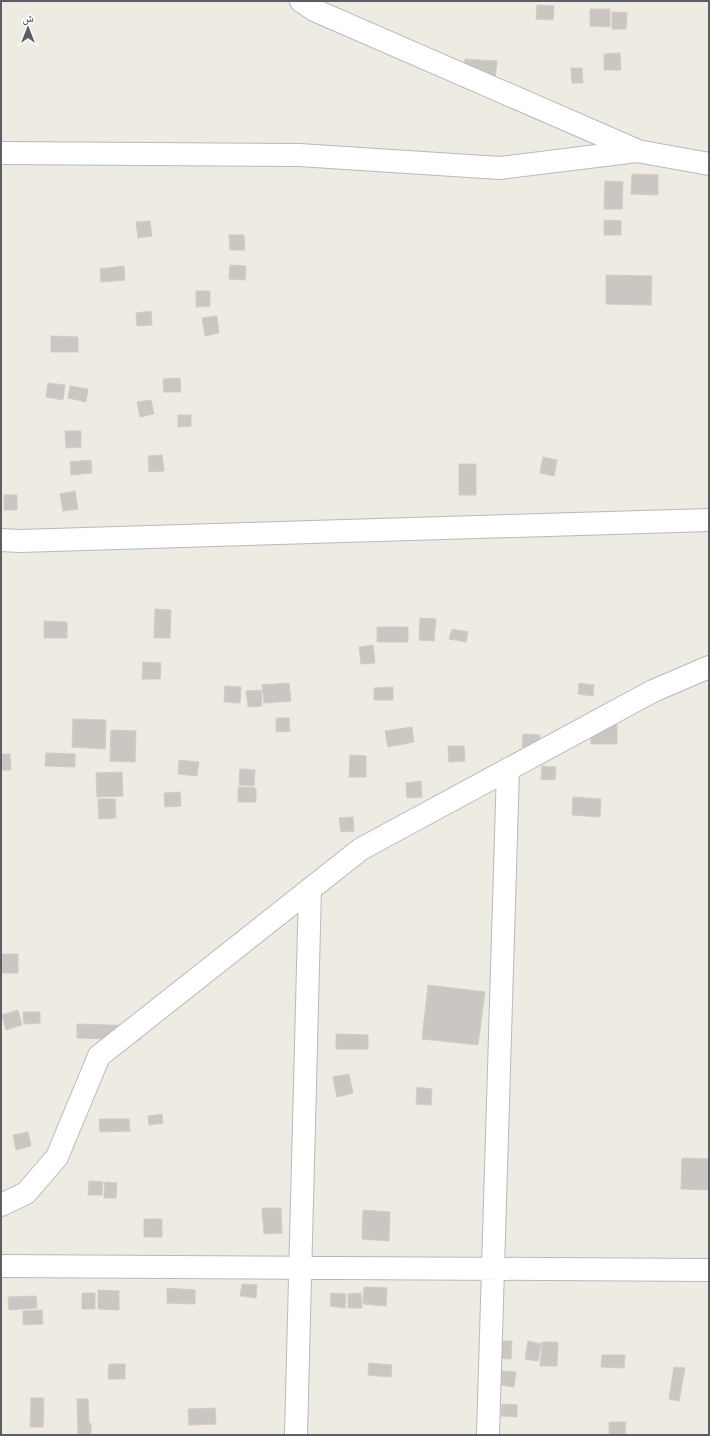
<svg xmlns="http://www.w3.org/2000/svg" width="710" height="1436" font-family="Figtree,'Noto Naskh Arabic',sans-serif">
<rect width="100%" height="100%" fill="#eeebe3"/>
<path fill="#cac7c2" stroke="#d2ccc2" d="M537 5 554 6 553 20 536 19Z
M590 9H610V27L590 26Z
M612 12 627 13 626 29H612Z
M620 53 621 70H604V54Z
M465 59 497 61 495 79 464 77Z
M571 68H582L583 83H572Z
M632 174 658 175V195L631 194Z
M605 181 623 182 622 209H604Z
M604 220 621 221V235H604Z
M150 221 152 236 138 238 136 222Z
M229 235H244L245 250H230Z
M230 265 246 266 245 280 229 279Z
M124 266 125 280 101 282 100 269Z
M606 275 652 276 651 305 606 304Z
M196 291H210V306L196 307Z
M151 311 152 325 137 326 136 313Z
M217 316 219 333 205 336 202 318Z
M51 336 78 337V352H51Z
M180 378 181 392H164L163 379Z
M48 383 65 385 63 400 46 397Z
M70 386 88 389 86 402 68 398Z
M151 400 154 414 140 417 137 402Z
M178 415H191V426L178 427Z
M65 431H81V447L66 448Z
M162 455 164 471 149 472 148 456Z
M543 457 557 460 554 476 540 473Z
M91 460 92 473 71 475 70 462Z
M459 464H476V495H459Z
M75 491 78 509 63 511 60 494Z
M4 495H17V510H4Z
M155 609 171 610 170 638H154Z
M420 618 436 619 434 641 419 640Z
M44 621 67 622V638H44Z
M377 627H408V642H377Z
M452 629 468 632 466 642 449 639Z
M373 645 375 663 361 664 359 647Z
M143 662 161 663 160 679H142Z
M289 683 291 701 264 703 262 685Z
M579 683 594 685 593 696 578 694Z
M225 686 241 687 240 703 224 702Z
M393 687V700H374V688Z
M261 690 262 706 248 707 246 691Z
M276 718H289L290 731 276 732Z
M73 719 106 720 105 749 72 747Z
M591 725H617V744H591Z
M412 727 414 742 388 747 385 731Z
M111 730 136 731 135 762 110 761Z
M523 734 540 735 539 749 522 747Z
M448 746H464L465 761 449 762Z
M46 753 75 754V767L45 766Z
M1 754H10L11 770H1Z
M350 755 366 756V777H349Z
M179 760 199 762 197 776 178 774Z
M542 766 556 767 555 780 541 779Z
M240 769 255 770 254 786 239 785Z
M122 772 123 796 97 797 96 773Z
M421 781 422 797 407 798 406 783Z
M238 787 256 788V802H238Z
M180 792 181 806 165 807 164 793Z
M573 797 601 799 600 817 572 815Z
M98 799H115L116 818 99 819Z
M353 817 354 831 341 832 339 818Z
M1 954H18V973H1Z
M428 985 485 992 478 1045 422 1039Z
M18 1010 22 1025 6 1030 2 1015Z
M23 1012H40V1023L24 1024Z
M77 1024 141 1026 140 1040 77 1038Z
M336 1034 368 1035V1049H336Z
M349 1074 353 1093 337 1097 333 1077Z
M417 1087 432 1089 431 1105 416 1104Z
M162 1114 163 1123 149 1125 148 1116Z
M99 1119H129L130 1131 100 1132Z
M28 1132 31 1146 16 1150 13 1135Z
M682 1158 709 1159V1190L681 1189Z
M89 1181 103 1182 102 1195H88Z
M105 1182 117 1183 116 1198H104Z
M262 1208H281L282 1233 264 1234Z
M363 1210 390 1212 389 1241 362 1239Z
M144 1219H162V1237H144Z
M242 1284 257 1285 256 1298 240 1296Z
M364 1287 387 1288 386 1306 363 1304Z
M167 1288 195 1290V1304L167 1303Z
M98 1290 119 1291V1310L98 1309Z
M82 1293H95V1309H82Z
M331 1293 346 1294 345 1308 330 1306Z
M361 1293 362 1308H348V1294Z
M36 1296 37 1308 9 1310 8 1297Z
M42 1310 43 1324 23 1325V1311Z
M498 1341H512L511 1359 498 1358Z
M528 1341 541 1344 538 1361 525 1359Z
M542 1342H558L557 1366H540Z
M602 1355H625L624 1368 601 1367Z
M369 1363 392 1365 391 1377 368 1375Z
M109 1364H125V1379H108Z
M674 1367 685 1368 679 1401 669 1399Z
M502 1371 516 1372 514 1387 500 1385Z
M31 1398H44L43 1427H30Z
M77 1399H88L89 1424 91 1423V1435H78Z
M502 1404 517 1405V1417L501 1416Z
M215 1408 216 1424 189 1425 188 1409Z
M609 1422H626L625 1435H609Z"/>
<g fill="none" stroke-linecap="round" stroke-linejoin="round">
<g stroke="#b6b9bd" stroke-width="24">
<path id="minor" d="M301 1 314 10 636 150
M1 153 299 155 500 168 637 151 709 164
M1 540 20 541 709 520
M1 1205 26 1193 57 1157 99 1056 361 849 653 691 709 667
M1 1266 709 1270
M296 1435 310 889
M488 1435 508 769"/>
</g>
<use href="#minor" stroke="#fff" stroke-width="22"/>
</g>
<rect width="710" height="1436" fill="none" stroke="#5b5f63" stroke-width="4"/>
<g transform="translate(28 28)" stroke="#ffffff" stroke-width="3" paint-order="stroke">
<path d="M0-3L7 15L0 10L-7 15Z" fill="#5b5f63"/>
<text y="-6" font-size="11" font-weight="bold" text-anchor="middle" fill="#5b5f63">ش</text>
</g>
</svg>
